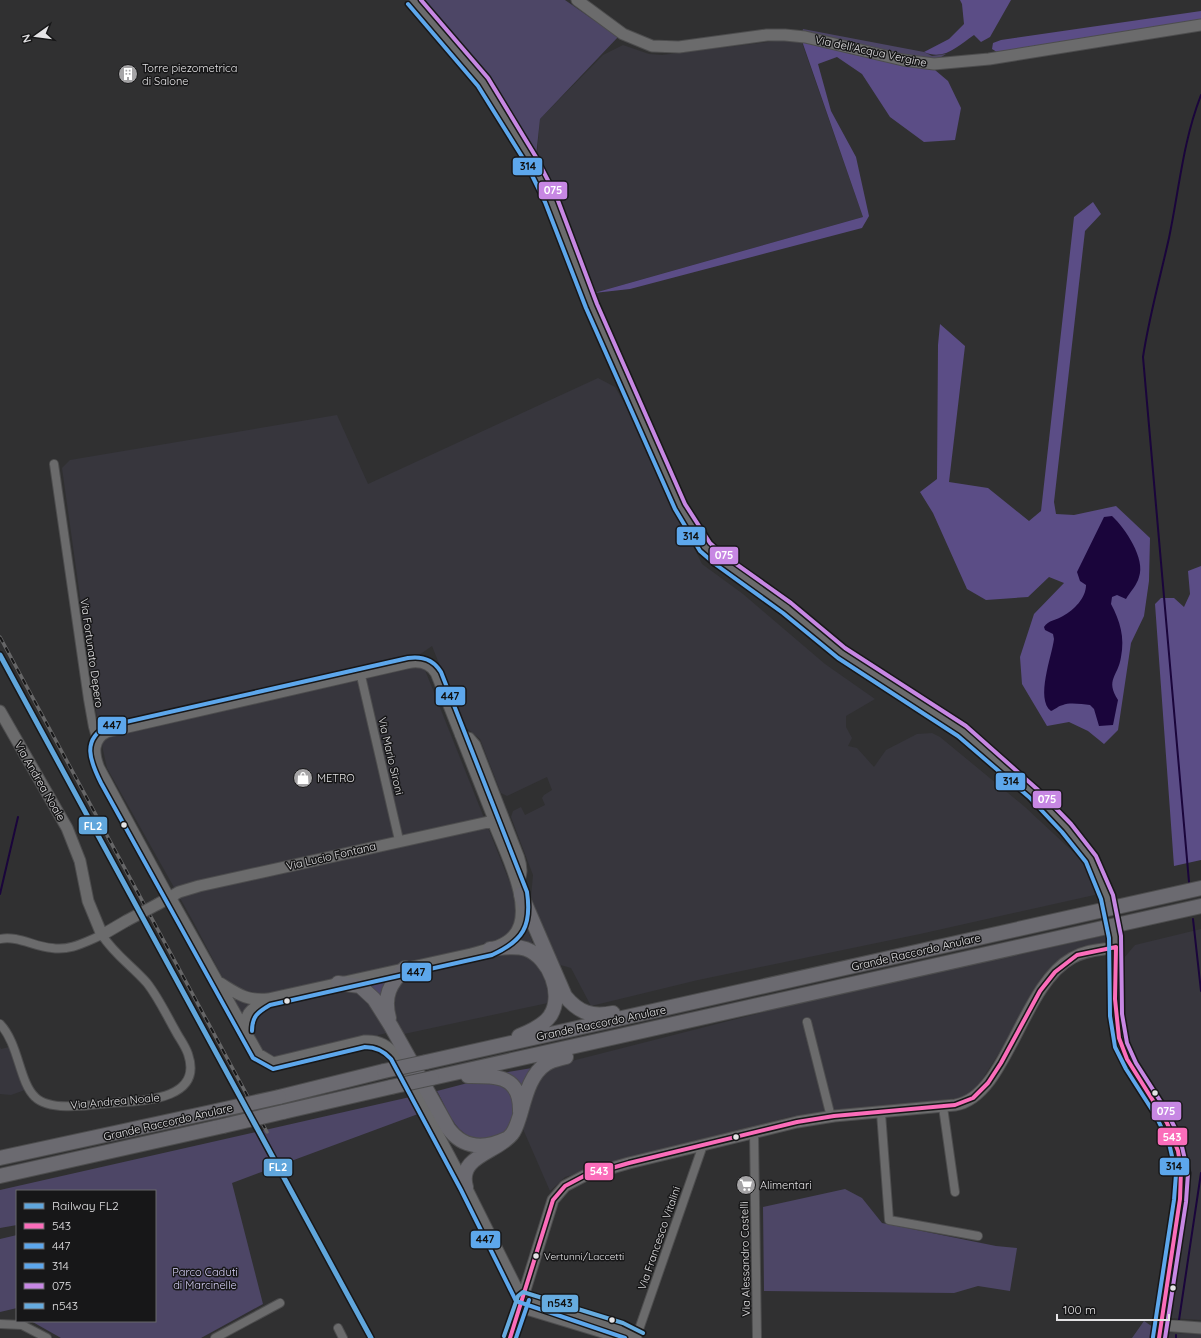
<svg xmlns="http://www.w3.org/2000/svg" width="1201" height="1338" font-family="Quicksand,sans-serif">
<rect width="100%" height="100%" fill="#303031"/>
<path fill="#37363d" d="M776 41H794L802 43 863 217 594 293 567 218 537 155 540 119 603 55 623 45 649 54 662 55Z
M598 378 615 387 633 418 646 452 702 564 743 594 825 664 875 699 846 716V727L852 738 848 746 857 748 874 767 886 750 917 734 932 733 940 737 1025 807 1084 862 1099 894 920 934 698 980 591 1006 571 968 557 964 531 897 533 875 511 817 513 811 521 807 525 815 545 805 542 798 544 795 552 790 547 777 507 796 501 793 480 739 464 726 432 646 419 655 518 903 549 989 548 1003 404 1034 387 1033 281 1057H272L263 1052 249 1028 194 923 107 768 99 732 62 468 70 460 337 415 368 484Z
M1201 929V1320L1171 1318 1168 1313 1188 1204V1157L1163 1100 1133 1056 1125 1037 1123 1021V974L1124 958 1135 945Z
M1107 935 1108 942 1083 946 1062 957 1043 975 1015 1028 981 1081 967 1097 789 1117 637 1155 565 1177 550 1191 523 1129 537 1079 552 1066 811 1000Z
M0 1047 1 1049 9 1047 25 1090 11 1095 0 1094Z
M1170 1333 1201 1334V1338H1166Z"/>
<path fill="#4d4666" d="M420 0H565L618 37 540 119 536 156 519 128 484 78Z
M803 29 924 52 932 56 946 54 938 59 909 58 802 33Z
M392 977 382 1003 366 983Z
M532 1068 524 1080 522 1091 502 1073Z
M483 1079C489 1081 499 1082 504 1085 512 1091 518 1109 515 1119 508 1140 479 1145 464 1133 451 1123 445 1105 437 1091Z
M410 1097 418 1114 232 1183 263 1304 201 1338H61L31 1321H155V1191H17V1225L0 1228V1190Z
M845 1189 862 1198 882 1223 996 1246 1017 1248 1010 1291 978 1286 954 1293 764 1291 763 1207Z
M17 1235V1308L0 1312V1239Z
M1144 1321 1156 1329 1155 1338H1132Z"/>
<path fill="#5b4d86" d="M960 0H1011L990 37 981 42 974 35C958 46 944 61 924 52L949 39 964 24 962 4Z
M1201 11V21L997 52 992 49 993 43 1001 40Z
M802 41 902 65 935 70 948 81 961 108 955 140 924 142 890 117 862 74 837 57 818 64 831 111 856 157 869 216 862 228 630 289 594 293 863 217Z
M1093 202 1101 214 1085 231 1054 502 1056 514 1074 515 1116 506 1150 538 1149 581 1144 616 1131 643 1118 730 1104 744 1088 731 1069 722 1047 726 1022 684 1020 657 1034 614 1064 583 1049 577 1028 597 986 600 967 589 933 513 920 492 937 479 938 345 940 324 965 346 949 482 988 488 1029 521 1041 511 1074 217Z
M1201 566V860L1174 866 1155 604 1161 598H1174L1184 607 1190 594 1188 571Z"/>
<path fill="#1a053b" d="M1112 516C1125 528 1146 559 1139 577 1137 585 1130 592 1126 599L1117 595 1112 597 1111 604C1120 621 1125 637 1121 657 1118 677 1105 679 1118 700L1113 725 1099 726 1094 709 1090 705C1082 704 1069 702 1063 705 1058 706 1056 709 1051 711 1035 699 1052 656 1054 639L1053 634 1045 630 1044 627C1048 620 1057 620 1063 616 1074 610 1086 598 1086 585L1080 581 1077 572 1104 517Z"/>
<g fill="none" stroke-linecap="round" stroke-linejoin="round">
<path stroke="#1a053b" stroke-width="2" d="M1189 882 1143 357C1149 317 1160 278 1169 238 1179 190 1183 141 1201 95
M0 894 18 817
M1193 919 1201 991
M1179 1320 1201 1173
M1176 1338V1335"/>
<g stroke="#4d4d4e" stroke-width="10">
<path id="street" d="M54 464 88 699 93 727 97 741
M361 676 399 840
M459 735 470 737 476 744 520 857C524 869 523 876 518 886
M170 897 100 767C95 754 93 740 108 733L409 664C420 662 429 664 435 674L493 821
M0 939C17 935 35 947 52 948 70 951 85 942 102 935 114 954 132 966 147 983 158 997 166 1014 175 1030 179 1038 185 1045 188 1054 204 1101 140 1101 111 1103 91 1105 50 1112 35 1097 19 1082 19 1044 0 1024
M807 1022 831 1117
M943 1107 955 1192
M881 1113 889 1220 978 1236
M754 1132 757 1338
M0 1324 22 1325 47 1338
M338 1328 343 1338
M215 1338 280 1303
M636 1338 703 1145"/>
</g>
<g stroke="#4d4d4e" stroke-width="13">
<path id="secondary" d="M413 0 483 82 531 160 551 200 591 306 680 507 705 547 718 559 787 608 841 653 928 707 962 731 995 758 1067 828 1091 859 1107 897
M577 0 623 34 652 46 679 47 767 35H785L805 37 903 60 934 64 989 59 1201 25
M0 711 67 828 80 861 88 901 102 935 126 921
M170 897 258 1054 273 1063 364 1041C378 1040 388 1045 396 1056L466 1187 521 1297 621 1329 636 1337
M158 904 179 892 199 886 493 821C503 848 537 911 513 936 503 947 485 950 471 954L268 999C246 1001 238 994 220 983
M1115 937 1116 1015 1121 1045 1126 1058 1161 1113 1170 1130 1178 1154 1182 1174 1180 1201 1159 1338
M246 1031C245 1011 251 1010 266 1000
M520 1307 619 1337H635
M1161 1325 1201 1328
M510 1338 553 1200 565 1186 584 1176 629 1163 797 1122 834 1116 955 1105C1006 1098 1022 985 1072 958 1085 950 1101 950 1116 947"/>
</g>
<g stroke="#4d4d4e" stroke-width="16">
<path id="highway" d="M521 894 565 996C579 1013 592 1017 613 1013
M490 949C501 948 515 945 526 949 550 958 564 995 550 1016 543 1026 529 1032 519 1036
M338 983 360 986 374 999 391 1026 448 1128C463 1149 485 1149 506 1139
M389 1018C383 996 390 984 405 968
M426 1062 1201 888
M468 1076C497 1076 521 1075 520 1112
M432 1078 1201 906
M279 1097 384 1071
M283 1112 391 1087
M0 1158 216 1111
M0 1176 223 1126
M466 1187C457 1156 497 1153 512 1134 516 1129 518 1121 520 1115 525 1098 530 1074 546 1064 552 1060 559 1059 566 1057"/>
</g>
<use href="#street" stroke="#6b6b6c" stroke-width="8"/>
<use href="#secondary" stroke="#6b6b6c" stroke-width="11"/>
<use href="#highway" stroke="#6b6a70" stroke-width="14"/>
<g stroke="#666667" stroke-width="3.5">
<path id="rail" d="M0 637 267 1132"/>
</g>
<use href="#rail" stroke="#171718" stroke-width="2" stroke-dasharray="6" stroke-linecap="butt"/>
<g stroke="#4d4d4e" stroke-width="13" stroke-linecap="butt">
<path id="secondary-bridge" d="M126 921 158 904"/>
</g>
<g stroke="#4d4d4e" stroke-width="16" stroke-linecap="butt">
<path id="highway-bridge" d="M384 1071 426 1062
M391 1087 432 1078
M216 1111 279 1097
M223 1126 283 1112"/>
</g>
<use href="#secondary-bridge" stroke="#6b6b6c" stroke-width="11"/>
<use href="#highway-bridge" stroke="#6b6a70" stroke-width="14"/>
<g stroke="#171718" stroke-width="7">
<path id="bus-1" d="M1116 947 1115 999 1119 1038 1127 1059 1167 1123 1178 1151 1181 1170 1180 1199 1159 1338
M510 1338 553 1200 565 1186 584 1176 629 1163 797 1122 834 1116 955 1105 973 1098 988 1083 1001 1063 1040 991 1055 972 1077 955 1116 947"/>
</g>
<g stroke="#171718" stroke-width="7">
<path id="bus-2" d="M252 1031C252 1016 258 1012 270 1005L492 955C523 941 532 926 527 892L441 672C433 659 422 656 408 658L108 726C81 739 90 761 101 783L253 1058 273 1069 365 1047C376 1047 384 1051 391 1059L461 1190 516 1301 625 1338
M516 1338 529 1300"/>
</g>
<g stroke="#171718" stroke-width="7">
<path id="bus-3" d="M408 4 478 86 526 163 545 202 586 308 675 509 700 551 715 564 783 613 838 658 958 736 1029 797 1062 832 1086 862 1101 899 1109 938 1110 1016 1115 1047 1126 1069 1156 1116 1169 1143 1176 1174 1174 1200 1153 1337"/>
</g>
<g stroke="#171718" stroke-width="7">
<path id="bus-4" d="M421 0 488 78 536 157 557 198 597 304 685 504 710 543 722 554 791 603 845 648 966 726 1037 789 1071 824 1096 856 1113 895 1121 936 1122 1014 1127 1043 1136 1063 1166 1110 1180 1138 1188 1173 1186 1202 1165 1338"/>
</g>
<g stroke="#171718" stroke-width="7">
<path id="bus-5" d="M504 1336 518 1296 523 1292 623 1323 643 1333"/>
</g>
<use href="#bus-1" stroke="#fb6dba" stroke-width="4"/>
<use href="#bus-2" stroke="#5da7ec" stroke-width="4"/>
<use href="#bus-3" stroke="#5da7ec" stroke-width="4"/>
<use href="#bus-4" stroke="#c787e3" stroke-width="4"/>
<use href="#bus-5" stroke="#66abdf" stroke-width="4"/>
<g stroke="#171718" stroke-width="8">
<path id="rail-1" d="M0 655 371 1338"/>
</g>
<use href="#rail-1" stroke="#60a6dc" stroke-width="5"/>
</g>
<defs>
<g id="building-disc" transform="scale(1)"><circle r="9.5" fill="#a5a4a6" stroke="#171718"/><path d="M-4-6H4V6H1V3H-1V6H-4ZM-2.5-4.3h1.7v1.8h-1.7ZM.8-4.3h1.7v1.8H.8ZM-2.5-1h1.7V.8h-1.7ZM.8-1h1.7V.8H.8Z" fill="#fff"/></g>
<g id="shop-disc" transform="scale(1)"><circle r="9.5" fill="#a5a4a6" stroke="#171718"/><path d="M-5-2.5h2.3a2.7 3.5 0 0 1 5.4 0H5L5.5 6h-11ZM-1.5-2.5h3a1.5 2.3 0 0 0-3 0Z" fill="#fff"/></g>
<g id="supermarket-disc" transform="scale(1)"><circle r="9.5" fill="#a5a4a6" stroke="#171718"/><path d="M-6-5.5h2.5l.6 2H6L4.5 2H-2.5L-4.4-4H-6ZM-1.5 3.2a1.3 1.3 0 1 0 .1 0ZM3 3.2a1.3 1.3 0 1 0 .1 0Z" fill="#fff"/></g>
</defs>
<g fill-rule="evenodd">
<use href="#building-disc" x="128" y="74"/>
<use href="#shop-disc" x="303" y="778"/>
<use href="#supermarket-disc" x="746" y="1185"/>
</g>
<g fill="#e4e3e5" stroke="#171718" stroke-width="1.5">
<circle cx="124" cy="825" r="3.5"/>
<circle cx="287" cy="1001" r="3.5"/>
<circle cx="1155" cy="1093" r="3.5"/>
<circle cx="736" cy="1137" r="3.5"/>
<circle cx="536" cy="1256" r="3.5"/>
<circle cx="1173" cy="1288" r="3.5"/>
<circle cx="612" cy="1320" r="3.5"/>
</g>
<g text-anchor="middle" stroke-width="3" stroke-linejoin="round" paint-order="stroke">
<g font-size="10" fill="#e4e3e5" stroke="#171718" text-anchor="start">
<text x="544" y="1260">Vertunni/Laccetti</text>
</g>
<g font-size="11" fill="#e4e3e5" stroke="#171718">
<text transform="translate(871 51) rotate(12)" y="4">Via dell'Acqua Vergine</text>
<text transform="translate(92 653) rotate(82)" y="4">Via Fortunato Depero</text>
<text transform="translate(391 756) rotate(77)" y="4">Via Mario Sironi</text>
<text transform="translate(40 781) rotate(60)" y="4">Via Andrea Noale</text>
<text transform="translate(331 856) rotate(-13)" y="4">Via Lucio Fontana</text>
<text transform="translate(916 952) rotate(-13)" y="4">Grande Raccordo Anulare</text>
<text transform="translate(601 1023) rotate(-12)" y="4">Grande Raccordo Anulare</text>
<text transform="translate(115 1101) rotate(-5)" y="4">Via Andrea Noale</text>
<text transform="translate(168 1122) rotate(-13)" y="4">Grande Raccordo Anulare</text>
<text transform="translate(659 1238) rotate(-71)" y="4">Via Francesco Vitalini</text>
<text transform="translate(745 1259) rotate(-91)" y="4">Via Alessandro Castelli</text>
</g>
<g font-size="11" fill="#e4e3e5" stroke="#171718" text-anchor="start">
<text x="142" y="72">Torre piezometrica<tspan x="142" dy="13">di Salone</tspan></text>
<text x="317" y="782">METRO</text>
<text x="760" y="1189">Alimentari</text>
</g>
<g font-size="11" fill="#d9d2f9" stroke="#171718">
<text x="205" y="1276">Parco Caduti<tspan x="205" dy="13">di Marcinelle</tspan></text>
</g>
</g>
<g stroke="#171718" stroke-width="1.5">
<rect x="512" y="157" width="31" height="19" rx="4" fill="#5da7ec"/>
<rect x="538" y="181" width="30" height="19" rx="4" fill="#c787e3"/>
<rect x="676" y="526" width="30" height="20" rx="4" fill="#5da7ec"/>
<rect x="709" y="546" width="30" height="19" rx="4" fill="#c787e3"/>
<rect x="435" y="686" width="31" height="20" rx="4" fill="#5da7ec"/>
<rect x="97" y="716" width="30" height="19" rx="4" fill="#5da7ec"/>
<rect x="995" y="772" width="31" height="19" rx="4" fill="#5da7ec"/>
<rect x="1032" y="790" width="30" height="19" rx="4" fill="#c787e3"/>
<rect x="78" y="816" width="30" height="19" rx="4" fill="#60a6dc"/>
<rect x="401" y="962" width="31" height="20" rx="4" fill="#5da7ec"/>
<rect x="1151" y="1101" width="31" height="20" rx="4" fill="#c787e3"/>
<rect x="1157" y="1127" width="31" height="19" rx="4" fill="#fb6dba"/>
<rect x="1159" y="1157" width="31" height="19" rx="4" fill="#5da7ec"/>
<rect x="263" y="1158" width="30" height="19" rx="4" fill="#60a6dc"/>
<rect x="584" y="1162" width="30" height="19" rx="4" fill="#fb6dba"/>
<rect x="470" y="1230" width="31" height="19" rx="4" fill="#5da7ec"/>
<rect x="541" y="1294" width="38" height="19" rx="4" fill="#66abdf"/>
</g>
<g font-size="11" text-anchor="middle" font-weight="bold" fill="#fff">
<text x="553" y="194">075</text>
<text x="724" y="559">075</text>
<text x="1047" y="803">075</text>
<text x="93" y="830">FL2</text>
<text x="1166" y="1115">075</text>
<text x="1172" y="1141">543</text>
<text x="278" y="1171">FL2</text>
<text x="599" y="1175">543</text>
</g>
<g font-size="11" text-anchor="middle" font-weight="bold" fill="#111">
<text x="528" y="170">314</text>
<text x="691" y="540">314</text>
<text x="450" y="700">447</text>
<text x="112" y="729">447</text>
<text x="1011" y="785">314</text>
<text x="416" y="976">447</text>
<text x="1174" y="1170">314</text>
<text x="485" y="1243">447</text>
<text x="560" y="1307">n543</text>
</g>
<rect x="16" y="1190" width="140" height="132" fill="#171718" stroke="#69696a"/>
<rect x="24" y="1203" width="20" height="6" fill="#60a6dc" stroke="#69696a"/>
<text x="52" y="1210" font-size="12" fill="#e4e3e5">Railway FL2</text>
<rect x="24" y="1223" width="20" height="6" fill="#fb6dba" stroke="#69696a"/>
<text x="52" y="1230" font-size="12" fill="#e4e3e5">543</text>
<rect x="24" y="1243" width="20" height="6" fill="#5da7ec" stroke="#69696a"/>
<text x="52" y="1250" font-size="12" fill="#e4e3e5">447</text>
<rect x="24" y="1263" width="20" height="6" fill="#5da7ec" stroke="#69696a"/>
<text x="52" y="1270" font-size="12" fill="#e4e3e5">314</text>
<rect x="24" y="1283" width="20" height="6" fill="#c787e3" stroke="#69696a"/>
<text x="52" y="1290" font-size="12" fill="#e4e3e5">075</text>
<rect x="24" y="1303" width="20" height="6" fill="#66abdf" stroke="#69696a"/>
<text x="52" y="1310" font-size="12" fill="#e4e3e5">n543</text>
<g transform="translate(36 36) rotate(256)" stroke="#171718" stroke-width="3" paint-order="stroke">
<path d="M0-3L7 15L0 10L-7 15Z" fill="#e4e3e5"/>
<text y="-6" font-size="11" font-weight="bold" text-anchor="middle" fill="#e4e3e5">N</text>
</g>
<path d="M1057 1314v6h112v-6" fill="none" stroke="#e4e3e5" stroke-width="2"/>
<text x="1063" y="1314" font-size="12" fill="#e4e3e5" stroke="#171718" stroke-width="3" paint-order="stroke">100 m</text>
</svg>
